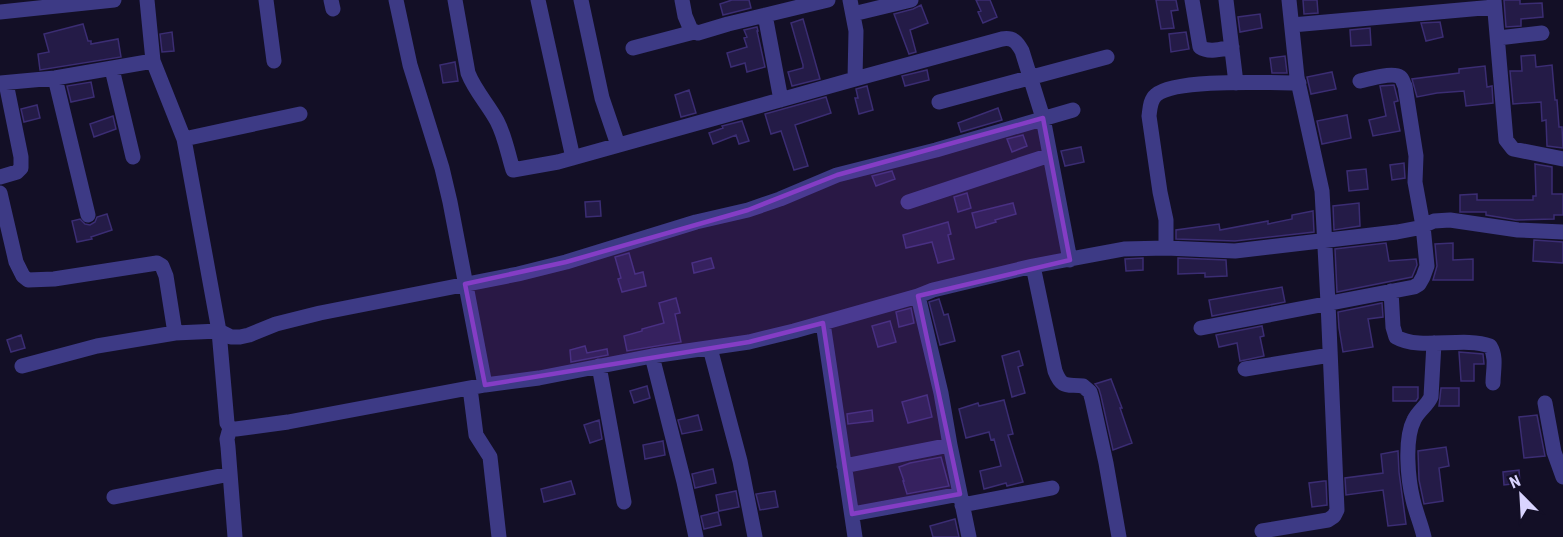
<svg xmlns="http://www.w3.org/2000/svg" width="1563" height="537" font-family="'Roboto Condensed',sans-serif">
<rect width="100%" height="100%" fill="#130f26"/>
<path fill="#241b47" stroke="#3b2d73" stroke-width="1.5" d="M732 0H749L751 8 723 15 720 4Z
M976 0H990L997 17 983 23 978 12 981 11Z
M1156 0H1176L1178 10 1171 11 1174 28 1161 29Z
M1303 0H1317L1318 13 1304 14Z
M1504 0H1520V4L1542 3 1543 17 1521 19V26L1506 27Z
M921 5 928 23 910 30 916 52 909 54 894 14 913 9Z
M1260 14 1262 28 1240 32 1238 17Z
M803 19 820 79 792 86 788 72 803 68V65L791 23Z
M1440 22 1443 37 1426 41 1421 23Z
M83 24 88 41H91V44L118 39 121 57 40 70 38 54 49 52 44 34Z
M757 27 758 31H757L765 67 747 72 745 63 731 67 727 53 747 47 744 38 747 37 744 30Z
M1370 28 1371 45 1351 46 1350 30Z
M172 32 174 51 162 52 160 34Z
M1186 32 1189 49 1171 52 1169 34Z
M1535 55 1536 67 1552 65 1555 100H1557L1559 127H1562L1563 148 1547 146 1546 120 1542 121 1541 102 1513 104 1510 71H1522L1521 56Z
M1285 56 1287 73H1272L1270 58Z
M455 62 458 81 443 83 440 65Z
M1485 66 1487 87 1492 86 1493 103 1466 106 1464 91 1437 93 1417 97 1412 79 1459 73V69Z
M927 70 929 80 905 86 902 76Z
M1332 72 1336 89 1311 94 1307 77Z
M91 82 94 97 71 102 67 86Z
M1394 85 1398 101 1394 102 1400 131 1373 136 1369 120 1386 116 1380 86Z
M867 86 873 110 859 114 855 98H858L856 89Z
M689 90 696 113 681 117 675 95Z
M826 97 831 113 795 125 808 166 794 170 781 131 771 134 765 114Z
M37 105 40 118 24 122 21 109Z
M998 108 1002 120 961 132 958 123Z
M1347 115 1351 138 1322 144 1317 121Z
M113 116 116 129 94 137 90 124Z
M742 121 749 141 739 144 736 135 713 144 709 133 723 128 722 126Z
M1023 135 1027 146 1012 152 1007 139Z
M1081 147 1084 162 1065 166 1061 151Z
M1404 163 1405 178 1392 180 1390 165Z
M1535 164 1552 167V194H1563V215H1554V219L1516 220 1486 215V212H1460V195L1477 194V200H1533V196H1536Z
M1366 169 1368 189 1349 191 1347 171Z
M892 171 895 179 876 186 872 176Z
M967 193 971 208 958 212 954 197Z
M600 201 601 216 586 217 585 202Z
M1013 203 1016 214 995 220 996 222 976 228 972 213Z
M1359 203 1360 226 1334 230 1333 206Z
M1313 211 1314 232 1235 241 1176 239V230L1219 224 1220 230 1268 221V224L1292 219V215Z
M107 214 112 230 91 237 92 239 77 242 72 221 80 219 85 224 90 225 95 222 97 217Z
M948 222 951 234 948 235 954 259 938 263 932 242 906 248 903 235Z
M1534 240 1563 242V263L1533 261Z
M1386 243 1389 261 1416 259 1417 265 1412 277 1337 292 1335 249Z
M1453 243V260L1473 259V280H1433L1437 266 1435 244Z
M629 253 635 274 643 272 646 286 622 292 618 279 621 278 615 257Z
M711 258 714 268 694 273 692 263Z
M1143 258V270L1126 271 1125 259Z
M1178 258 1226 260 1227 276 1205 277V273L1178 274Z
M1282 287 1285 302 1212 316 1209 300Z
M676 298 680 313 675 314 681 342 627 351 624 336 642 331V329L664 323 659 303Z
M939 299 944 315 948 314 955 341 940 345 929 302Z
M1382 303 1383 317 1368 319 1373 347 1343 352 1339 328 1338 312Z
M911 308 914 323 899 327 896 312Z
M890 321 896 342 878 347 872 326Z
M1262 326 1264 336 1260 337 1264 356 1240 361 1237 343 1219 347 1216 335Z
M21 335 25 348 11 352 7 340Z
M585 346 587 353 607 349 608 355 571 362 570 350Z
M1019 351 1023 365 1018 367 1025 393 1012 397 1002 356Z
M1459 352 1483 354 1484 364H1474V381H1461Z
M1111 379 1122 408H1120L1132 443 1113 450 1101 396 1099 389 1095 384Z
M647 386 650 398 634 403 630 391Z
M1393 387H1418V398L1416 401H1393Z
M1441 388H1459V406H1439Z
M927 395 932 417 908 423 902 402Z
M1004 400 1013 434 1008 435 1023 482 1007 486 1006 483 984 489 980 471 1001 466 994 439 991 440 989 432 966 438 959 409 978 403 979 406Z
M872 410 873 421 848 424 847 414Z
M698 415 702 430 682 434 678 420Z
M1537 415 1545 456 1524 458 1519 417Z
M599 420 602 439 590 443 584 425Z
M663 441 665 455 645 459 643 445Z
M1446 447 1449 466 1439 468 1443 501 1424 504 1419 480 1418 451Z
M1398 451 1399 472 1406 524 1388 526 1383 490 1346 495 1345 478 1383 473 1381 454Z
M941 457 949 486 907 494 903 481H904L899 467 910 463Z
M713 469 716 483 695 488 692 474Z
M1519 470 1520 483 1504 485 1503 472Z
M571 481 575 494 544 502 541 489Z
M1324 481H1326L1327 505 1312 507 1309 483Z
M736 491 739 507 719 511 716 495Z
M775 491 778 507 760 510 756 494Z
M718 512 721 525 704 529 701 516Z
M955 519 959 537H933L930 526Z"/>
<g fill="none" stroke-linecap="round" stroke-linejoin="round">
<path stroke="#3d3a85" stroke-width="15" d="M266 0 274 61
M331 0 333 9
M396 0 410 65 442 168 450 202 485 385
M455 0 468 73C475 91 488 104 497 121 505 136 508 154 513 170L558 162 855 79
M538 0 573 158
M581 0 602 98 618 145
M682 0 685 16 691 30 698 33 728 24 828 0
M850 0 856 31 855 79 1002 39C1013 37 1017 42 1022 51L1043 118 1070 260
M1192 0 1200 47C1209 53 1221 49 1232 47
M1226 0 1236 83
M1494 0 1506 140 1513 149 1563 159
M0 12 114 0
M853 14 911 0
M765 15 781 100
M1292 25 1494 7
M1498 38 1542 33
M633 48 694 32
M153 61 184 139 219 331 227 423 230 428 236 429 288 422 485 385 539 378 652 356 749 342 794 331 918 296 933 290 1033 266 1124 249 1166 248 1235 251 1397 232 1418 228 1434 221 1450 220 1518 230 1563 232
M112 69 133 157
M55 78 88 215
M0 83 55 78 153 61 147 0
M939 102 1107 57
M184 139 300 114
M0 177 17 172 21 168V157L6 83
M0 193 16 262 23 276 28 280 54 279 157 263 162 266 166 276 175 333
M908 202 1050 155
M1166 248V220L1160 192 1149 116C1150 109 1150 100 1156 95 1175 78 1270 83 1299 83
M1033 266 1055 371C1062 389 1067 384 1083 386L1090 392 1092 399 1106 463 1119 537
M1391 291 1393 327 1396 337C1420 351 1463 336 1490 346 1497 357 1493 371 1493 383
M918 296 941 393 950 445 969 537
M823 323 855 537
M1201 328 1414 287 1419 284 1423 277 1427 266 1423 226 1415 182 1416 156 1405 86C1403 83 1403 79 1400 77 1393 72 1368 79 1360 81
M710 348 740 461 755 537
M652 356 684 482 696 537
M22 366 97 346 175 333 219 331 231 337H240L249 335 276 324 320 313 518 274 566 262 696 222 748 210 780 199 837 175 936 150 1073 110
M599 366 624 502
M1245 369 1330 355
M470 388 476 435 490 457 499 537
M1545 403 1554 452 1563 477
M230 428 227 439 228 447 235 537
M844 466 950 445
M114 497 230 474
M962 505 1052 488
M852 514 960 494
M1262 531 1328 520 1334 516 1337 510 1328 303 1322 191 1297 77 1289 0
M1424 537C1421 524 1416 513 1413 500 1408 480 1404 439 1414 420 1418 411 1427 406 1431 397L1434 343"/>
</g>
<path fill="#843dc5" fill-opacity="0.2" stroke="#843dc5" stroke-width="4.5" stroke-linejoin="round" d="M1043 118 1070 260 918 296 960 494 852 514 823 323 749 342 485 385 465 284 566 262 748 210 837 175Z"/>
<g transform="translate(1521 495) rotate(336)" stroke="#130f26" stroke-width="4.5" paint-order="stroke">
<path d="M0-4.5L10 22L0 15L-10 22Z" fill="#d9d4ff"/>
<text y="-9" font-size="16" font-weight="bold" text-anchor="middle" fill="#d9d4ff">N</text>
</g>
</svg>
